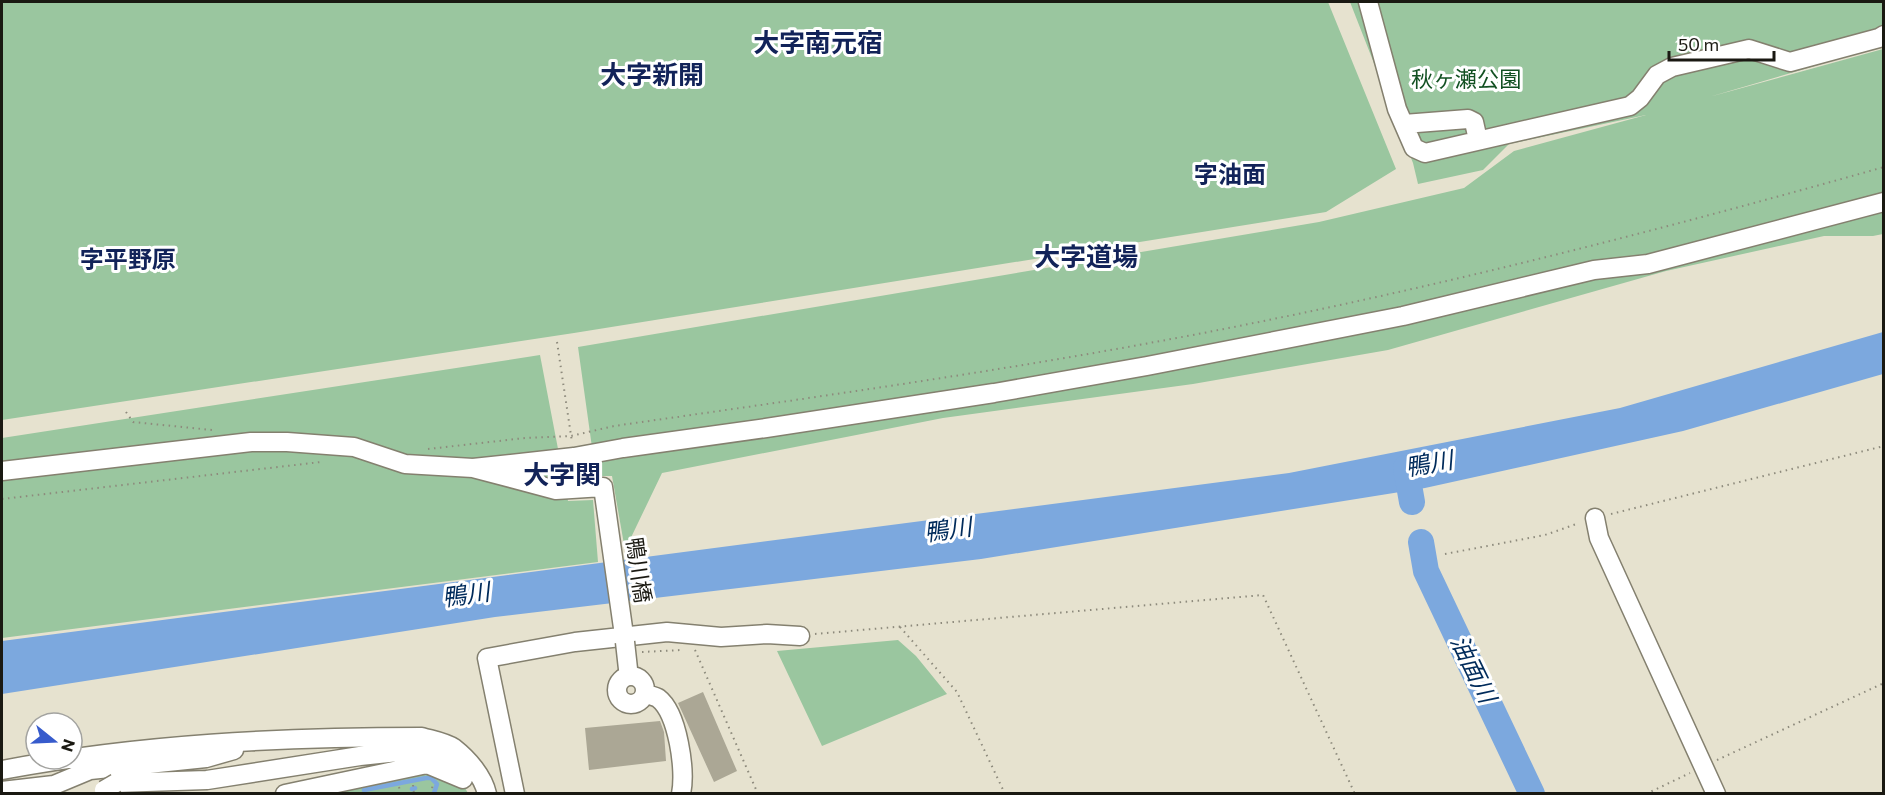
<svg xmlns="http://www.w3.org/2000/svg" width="1885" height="795" font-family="Commissioner,'Noto Sans JP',sans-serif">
<rect width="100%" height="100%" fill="#e6e2cf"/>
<path fill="#9ac69f" d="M2 2H1328L1396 169 1326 212 574 333 2 420Z
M1350 2H1883V46L1709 97 1883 49V234L1873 236H1824L1666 271 1388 350 1193 384 943 418 662 473 625 550 612 476H596L578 347 1319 222 1464 188 1514 151 1646 115 1509 144 1483 170 1418 184 1413 163Z
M540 355 568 501 593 500 598 562 2 638V438Z
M898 640 916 656 947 694 822 746 777 651Z
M430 771 462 783 468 793 318 794Z"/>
<path fill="#7ca8de" d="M1883 332V374L1683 431 1425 488 981 559 495 617 2 694V641L1289 473 1620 408Z"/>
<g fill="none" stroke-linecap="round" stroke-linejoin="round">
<path stroke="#7ca8de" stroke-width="4.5" d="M412 789 415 788
M364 790 426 778H431L437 784 434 793"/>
<path stroke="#7ca8de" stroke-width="26" d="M1406 468 1412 502
M1421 542 1426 571 1532 794"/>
</g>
<path fill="#aba795" d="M703 692 737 771 714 782 678 703Z
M660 721 664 732 666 761 589 770 585 728Z"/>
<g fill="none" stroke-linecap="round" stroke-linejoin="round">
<g stroke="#84806f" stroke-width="21">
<path id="minor" d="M1368 2 1397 109 1414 148 1425 153 1630 106 1640 98 1657 75 1672 67 1749 49 1790 62 1879 38 1884 35
M1404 124 1468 119 1474 122 1478 140
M473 468 574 457 623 448 766 428 994 393 1147 366 1403 316 1594 270 1648 264 1884 202
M2 471 251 442H287L354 447 405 464 473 468 556 490 603 487 625 642
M1595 518 1599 538 1716 794
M617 690a14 14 0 1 1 28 0a14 14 0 1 1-28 0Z
M645 693C648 695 654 696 658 698 678 713 686 771 681 794
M2 770C140 744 282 737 422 737 432 740 445 742 454 748 468 759 483 776 487 794
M116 783 207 780 360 756 427 749 451 761 464 774
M2 791 54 785 90 770 206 758 234 750
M285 794 427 764 463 779
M515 794 487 658 575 642 667 632 721 637 767 634 800 636"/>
</g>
<path stroke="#8d8a7c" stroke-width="2" stroke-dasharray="1.5 4.5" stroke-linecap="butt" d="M557 342 572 442
M126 412 133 422 212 430
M428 449 525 438 571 436 614 426C795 400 976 375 1155 342 1401 297 1643 235 1884 167
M2 499 321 462
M1611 514 1884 446
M1445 554 1545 535 1579 523
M900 627 957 692 1005 794
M815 634 1263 595 1355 794
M695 650 758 794
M642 652 681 650
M1717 760 1884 683
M413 785 414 794
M399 787 401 794
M431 794 433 783
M1646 794 1690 773"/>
<use href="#minor" stroke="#fff" stroke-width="18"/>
<g stroke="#84806f" stroke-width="21" stroke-linecap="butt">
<path id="minor-bridge" d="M625 642 628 669
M104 790 116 783"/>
</g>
<use href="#minor-bridge" stroke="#fff" stroke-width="18"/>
</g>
<g text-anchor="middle" stroke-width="6" stroke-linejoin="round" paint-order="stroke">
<g font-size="22" fill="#125122" stroke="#fff">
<text x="1466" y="87">秋ヶ瀬公園</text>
</g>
<g font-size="22" fill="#1a1912" stroke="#fff">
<text transform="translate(639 570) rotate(82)" y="8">鴨川橋</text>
</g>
<g font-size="24" font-weight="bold" fill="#122359" stroke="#fff">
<text x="1230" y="183">字油面</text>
<text x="128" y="268">字平野原</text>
</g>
<g font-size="24" font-style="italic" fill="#002b5b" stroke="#fff">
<text transform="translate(1429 464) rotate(-10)" y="8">鴨川</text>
<text transform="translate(948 530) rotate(-8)" y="8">鴨川</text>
<text transform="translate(466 595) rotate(-8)" y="8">鴨川</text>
<text transform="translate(1473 669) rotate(64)" y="8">油面川</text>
</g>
<g font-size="26" font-weight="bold" fill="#122359" stroke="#fff">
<text x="818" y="52">大字南元宿</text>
<text x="652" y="84">大字新開</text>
<text x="1086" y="266">大字道場</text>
<text x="562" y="484">大字関</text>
</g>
</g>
<rect width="1885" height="795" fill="none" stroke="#1a1912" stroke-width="6"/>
<g transform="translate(54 741) rotate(108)"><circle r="28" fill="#ffffff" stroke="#a3a3a0" stroke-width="1.5"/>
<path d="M0-4.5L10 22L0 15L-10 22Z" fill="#375bcc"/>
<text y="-9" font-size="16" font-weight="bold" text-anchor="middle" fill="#1a1912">N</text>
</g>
<path d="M1669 51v9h105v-9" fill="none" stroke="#1a1912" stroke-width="3"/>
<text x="1678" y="51" font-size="18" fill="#1a1912" stroke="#ffffff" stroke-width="4.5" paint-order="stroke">50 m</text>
</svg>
